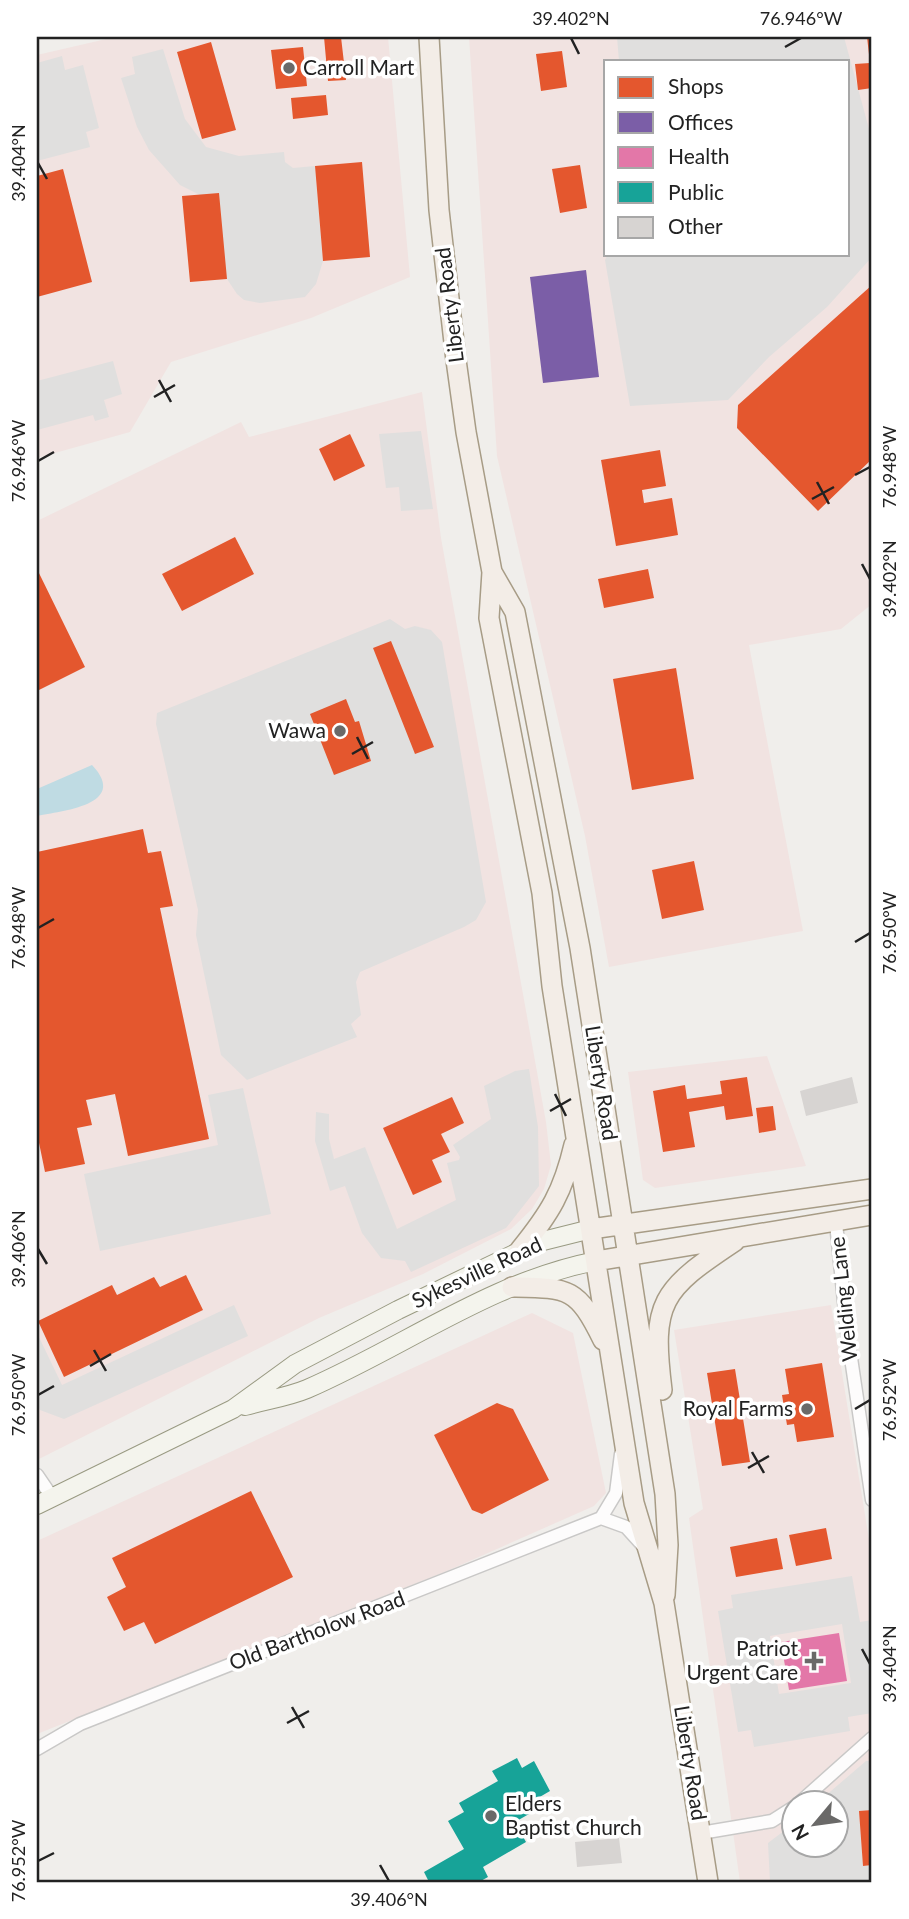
<svg xmlns="http://www.w3.org/2000/svg" width="909" height="1919" font-family="Lato,sans-serif">
<rect width="100%" height="100%" fill="#f0eeeb"/>
<path fill="#f1e3e1" fill-rule="evenodd" d="M115 37H388L410 277 311 318 171 362 130 432 37 458V55Z
M469 37H872V604L841 629 749 645 803 931 609 967 585 836 497 456ZM606 61H848V254H606Z
M422 392 441 538 546 1122 551 1165 544 1189 532 1209 511 1229 423 1274 319 1318 37 1460V521L241 422 249 437Z
M767 1056 806 1166 655 1188 643 1180 628 1072Z
M831 1305 872 1558V1882H740L689 1518 703 1509 674 1330ZM794 1804H836V1846H794Z
M532 1313 573 1333 606 1493 594 1506 447 1571 37 1734V1541Z"/>
<path fill="#e0dfde" fill-rule="evenodd" d="M617 37H844L872 140V257L827 307 769 357 728 400 630 406 605 260 608 254H848V61H619Z
M163 49 185 119 206 147 239 156 284 152 285 162 293 168 315 166 323 261 316 284 305 297 260 303 244 300 237 294 227 279 200 195 180 185 149 150 137 127 121 78 135 74 132 57Z
M62 56 65 70 83 65 99 128 86 132 90 147 37 161V63Z
M113 361 122 394 104 400 109 417 95 421 93 415 37 430V381Z
M421 431 433 509 401 511 399 487 386 488 379 434Z
M390 619 405 629 415 626 431 630 442 642 486 902 476 920 464 927 360 972 356 982 361 1015 351 1024 357 1037 247 1080 221 1055 196 935 198 910 156 724 157 713Z
M529 1069 538 1127 539 1186 506 1228 411 1272 405 1261 381 1258 362 1233 345 1186 330 1191 315 1141 316 1112 329 1114V1139L334 1159 365 1147 397 1229 456 1200 447 1163 459 1160 460 1157 453 1145 491 1119 484 1086 515 1071Z
M243 1088 271 1214 100 1251 84 1174 218 1145 208 1095Z
M234 1305 248 1336 64 1419 40 1410 37 1404V1333L62 1385Z
M852 1576 860 1622 872 1620V1685L869 1686 872 1713 848 1717 850 1731 754 1747 751 1730 738 1732 718 1611 733 1608 731 1595ZM842 1624 851 1683 779 1694 770 1636Z
M866 1761H872V1810L859 1811 863 1866 872 1865V1881L770 1882 768 1843 793 1824 794 1846H836V1804L817 1803Z"/>
<path fill="#bfdbe3" d="M92 765C130 805 61 811 37 816V789Z"/>
<path fill="#e4572e" d="M324 37H341L346 80 328 81Z
M867 37H872V88L858 90 855 64 870 63Z
M211 42 236 130 202 139 177 52Z
M303 47 307 86 276 89 271 50Z
M562 51 567 87 541 91 536 54Z
M326 95 328 115 293 119 291 98Z
M362 162 370 257 323 261 315 166Z
M580 165 587 208 560 213 552 169Z
M63 169 92 282 37 297V176Z
M219 193 227 279 190 282 182 196Z
M872 285V459L818 511 737 428 738 405Z
M350 434 365 466 334 481 319 449Z
M660 450 666 486 642 490 644 503 672 498 678 535 616 546 601 460Z
M235 537 254 574 182 611 162 574Z
M37 569 85 667 37 691Z
M648 569 654 598 604 608 598 579Z
M391 641 434 747 415 754 373 648Z
M676 668 694 779 632 790 613 679Z
M346 699 355 722 359 721 371 761 334 775 310 714Z
M143 829 148 853 161 851 173 906 160 908 209 1139 128 1156 115 1094 86 1100 92 1125 77 1128 85 1164 45 1172 37 1133V852Z
M694 861 704 910 662 919 652 870Z
M747 1077 753 1116 726 1120 724 1106 689 1112 695 1147 663 1152 653 1091 685 1085 687 1099 722 1094 720 1081Z
M452 1097 464 1123 441 1134 450 1152 432 1160 442 1182 413 1195 383 1128Z
M773 1106 776 1130 759 1133 756 1108Z
M186 1275 203 1310 64 1377 38 1321 112 1285 117 1295 154 1277 160 1287Z
M822 1363 834 1437 797 1442 794 1424 787 1425 782 1395 789 1394 785 1369Z
M735 1369 750 1462 722 1466 707 1373Z
M497 1403 513 1409 549 1480 482 1514 472 1510 434 1435Z
M251 1491 293 1577 155 1644 144 1622 124 1631 107 1597 126 1587 112 1558Z
M826 1528 832 1559 796 1566 789 1535Z
M777 1538 783 1569 736 1577 730 1547Z
M872 1810V1865L863 1866 859 1811Z"/>
<path fill="#7b5ea7" d="M586 270 599 377 543 383 530 277Z"/>
<path fill="#e377a8" d="M839 1633 847 1681 789 1690 781 1642Z"/>
<path fill="#17a398" d="M517 1758 522 1768 534 1761 550 1791 538 1798 543 1806 515 1822 526 1842 483 1867 488 1877 479 1882H423L428 1880 424 1872 464 1849 448 1821 464 1812 459 1803 498 1781 492 1771Z"/>
<path fill="#d7d4d2" d="M852 1077 858 1103 806 1116 800 1091Z
M619 1838 622 1863 577 1867 575 1842Z"/>
<g fill="none" stroke-linecap="round" stroke-linejoin="round">
<g stroke="#c9c8c7" stroke-width="15">
<path id="street" d="M836 1223 847 1331 872 1500
M37 1475 52 1497
M601 1518 616 1493 621 1454
M37 1749 80 1724 601 1518 626 1527 645 1548
M798 1804 872 1738
M701 1833 772 1821 794 1807"/>
</g>
<g stroke="#999a82" stroke-width="20">
<path id="secondary" d="M245 1406C266 1400 288 1397 307 1389 404 1347 492 1281 596 1261
M37 1505 233 1409 295 1364 398 1310 539 1242 591 1229"/>
</g>
<g stroke="#a79c86" stroke-width="22">
<path id="primary" d="M429 37 439 210 456 360 466 432 492 572 489 618 542 893 552 986 634 1503 664 1603 708 1882
M492 572 515 612 580 948 665 1494 668 1545 665 1595
M591 1229 872 1189
M520 1250C550 1213 563 1192 574 1145
M596 1261 872 1215
M512 1287C569 1288 577 1287 603 1340
M662 1390C651 1302 661 1290 735 1241"/>
</g>
<use href="#street" stroke="#fdfcfc" stroke-width="12"/>
<use href="#secondary" stroke="#f4f4ed" stroke-width="18"/>
<use href="#primary" stroke="#f3ede7" stroke-width="19"/>
</g>
<path fill="none" stroke="#222" stroke-width="2.5" d="M571 38 579 54M785 47 801 38M38 163 47 179M159 380 171 402M154 397 175 385M38 461 54 452M855 475 870 467M817 482 829 504M812 499 834 487M862 564 870 579M357 737 368 759M352 754 373 742M38 928 54 919M855 942 870 933M555 1094 566 1116M550 1111 571 1099M38 1249 47 1264M94 1350 106 1371M90 1366 111 1354M38 1395 54 1386M855 1409 870 1400M752 1452 764 1473M748 1468 769 1456M862 1649 870 1664M292 1707 304 1728M287 1723 309 1711M38 1861 54 1853M380 1865 389 1881"/>
<g fill="#6a6968" stroke="#fff" stroke-width="2.5">
<circle cx="289" cy="68" r="7"/>
<circle cx="340" cy="731" r="7"/>
<circle cx="807" cy="1409" r="7"/>
<path d="M810.5 1650.5h7v7h7v7h-7v7h-7v-7h-7v-7h7z"/>
<circle cx="491" cy="1816" r="7"/>
</g>
<g text-anchor="middle" stroke-width="7" stroke-linejoin="round" paint-order="stroke">
<g font-size="21" fill="#222" stroke="#fff" text-anchor="end">
<text x="303" y="75" text-anchor="start">Carroll Mart</text>
<text x="326" y="738">Wawa</text>
<text x="793" y="1416">Royal Farms</text>
<text x="798" y="1656">Patriot<tspan x="798" dy="24">Urgent Care</tspan></text>
<text x="505" y="1811" text-anchor="start">Elders<tspan x="505" dy="24">Baptist Church</tspan></text>
</g>
<g font-size="21" fill="#222" stroke="#fff">
<text transform="translate(450 305) rotate(-97)" y="7">Liberty Road</text>
<text transform="translate(601 1083) rotate(81)" y="7">Liberty Road</text>
<text transform="translate(477 1273) rotate(-25)" y="7">Sykesville Road</text>
<text transform="translate(844 1299) rotate(-96)" y="7">Welding Lane</text>
<text transform="translate(317 1631) rotate(-21)" y="7">Old Bartholow Road</text>
<text transform="translate(690 1763) rotate(81)" y="7">Liberty Road</text>
</g>
</g>
<rect width="909" height="1919" fill="none" stroke="#ffffff" stroke-width="77"/>
<rect x="604" y="60" width="245" height="196" fill="#ffffff" stroke="#a7a7a7" stroke-width="2"/>
<rect x="618" y="77" width="35" height="21" fill="#e4572e" stroke="#a7a7a7" stroke-width="2"/>
<text x="668" y="94" font-size="21" fill="#222222">Shops</text>
<rect x="618" y="112" width="35" height="21" fill="#7b5ea7" stroke="#a7a7a7" stroke-width="2"/>
<text x="668" y="130" font-size="21" fill="#222222">Offices</text>
<rect x="618" y="147" width="35" height="21" fill="#e377a8" stroke="#a7a7a7" stroke-width="2"/>
<text x="668" y="164" font-size="21" fill="#222222">Health</text>
<rect x="618" y="182" width="35" height="21" fill="#17a398" stroke="#a7a7a7" stroke-width="2"/>
<text x="668" y="200" font-size="21" fill="#222222">Public</text>
<rect x="618" y="217" width="35" height="21" fill="#d7d4d2" stroke="#a7a7a7" stroke-width="2"/>
<text x="668" y="234" font-size="21" fill="#222222">Other</text>
<g transform="translate(815 1824) rotate(241)"><circle r="33" fill="#ffffff" stroke="#a7a7a7" stroke-width="2"/>
<path d="M0-5L12 26L0 18L-12 26Z" fill="#6a6968"/>
<text y="-10" font-size="19" font-weight="bold" text-anchor="middle" fill="#222222">N</text>
</g>
<rect x="38" y="38" width="832" height="1843" fill="none" stroke="#222" stroke-width="2.5"/>
<g font-size="18" text-anchor="middle" fill="#222">
<text x="571" y="25">39.402°N</text>
<text x="801" y="25">76.946°W</text>
<text transform="translate(19 163) rotate(-90)" y="6">39.404°N</text>
<text transform="translate(19 461) rotate(-90)" y="6">76.946°W</text>
<text transform="translate(890 467) rotate(-90)" y="6">76.948°W</text>
<text transform="translate(890 579) rotate(-90)" y="6">39.402°N</text>
<text transform="translate(19 928) rotate(-90)" y="6">76.948°W</text>
<text transform="translate(890 933) rotate(-90)" y="6">76.950°W</text>
<text transform="translate(19 1249) rotate(-90)" y="6">39.406°N</text>
<text transform="translate(19 1395) rotate(-90)" y="6">76.950°W</text>
<text transform="translate(890 1400) rotate(-90)" y="6">76.952°W</text>
<text transform="translate(890 1664) rotate(-90)" y="6">39.404°N</text>
<text transform="translate(19 1861) rotate(-90)" y="6">76.952°W</text>
<text x="389" y="1906">39.406°N</text>
</g>
</svg>
